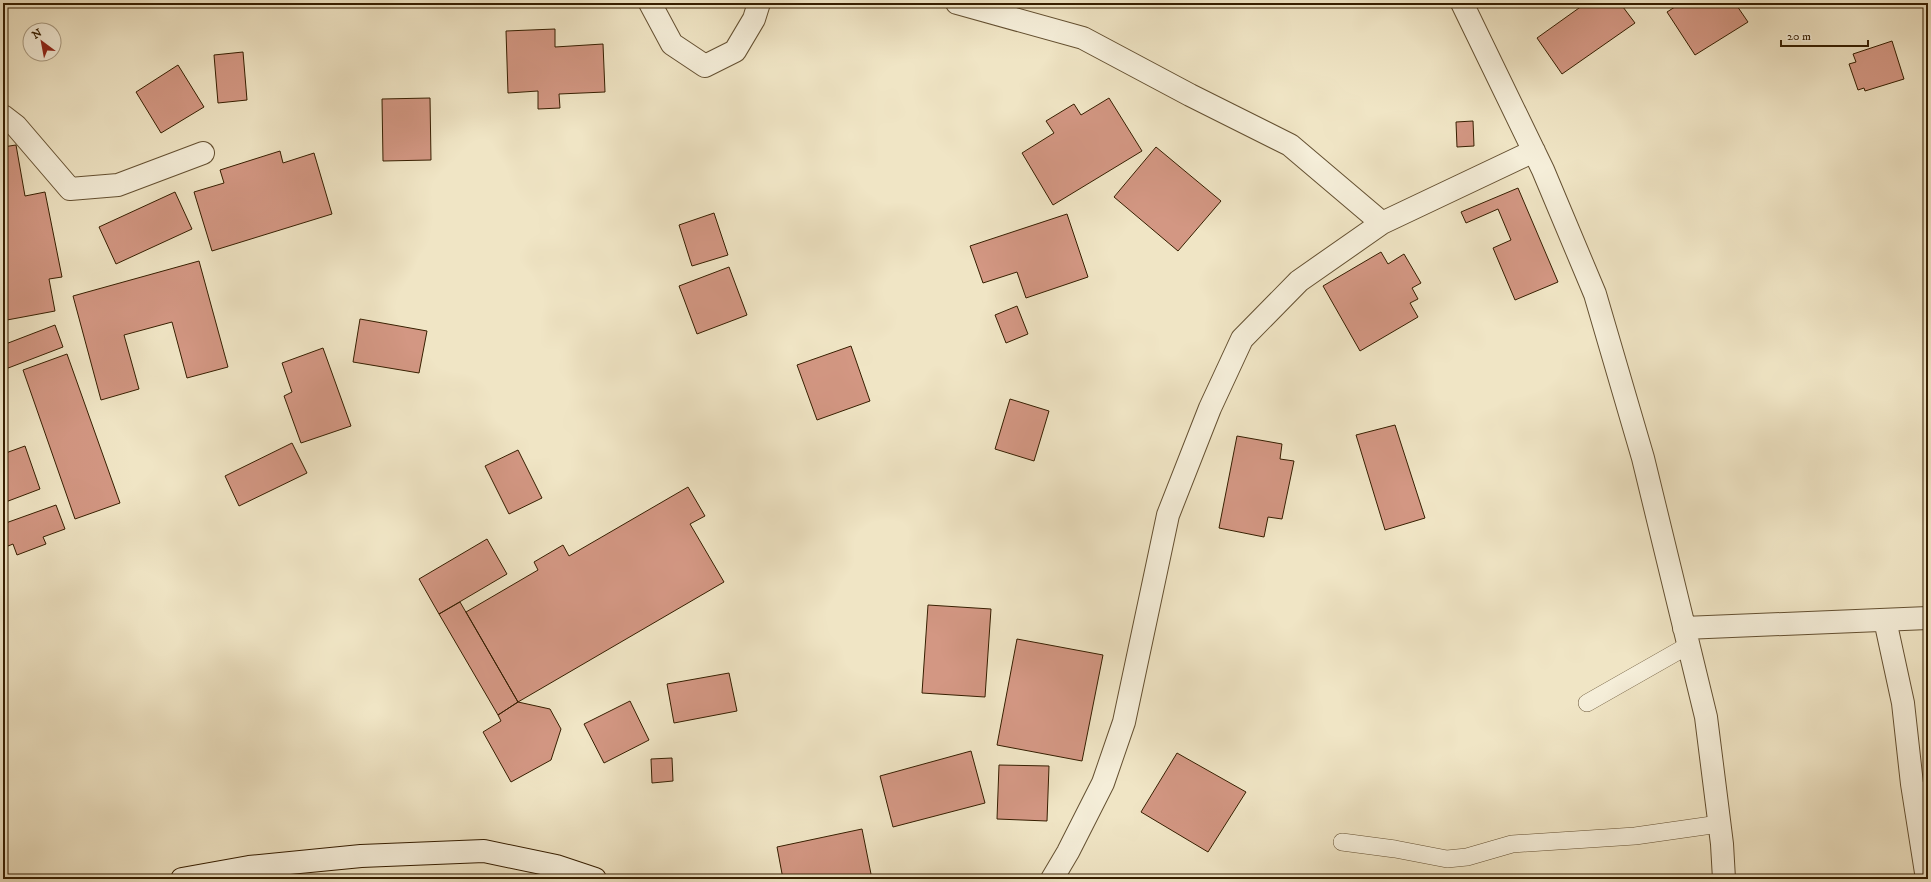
<svg xmlns="http://www.w3.org/2000/svg" width="1931" height="882" font-family="'IM FELL DW Pica',serif">
<rect width="100%" height="100%" fill="#f0e5c5"/>
<filter id="stains"><feTurbulence type="fractalNoise" baseFrequency=".005" numOctaves="4"/><feColorMatrix values="0 0 0 0 .2 0 0 0 0 .09 0 0 0 0 .02 0 0 0 .5 -.17"/></filter>
<radialGradient id="worn" r=".72"><stop offset=".6" stop-color="#630" stop-opacity="0"/><stop offset="1" stop-color="#630" stop-opacity=".3"/></radialGradient>
<path fill="#d39783" stroke="#361e00" d="M1586 3H1620L1635 23 1562 74 1537 38Z
M1681 3H1735L1748 22 1695 55 1667 12Z
M555 29V47L603 44 605 92 559 94 560 108 538 109V91L508 93 506 31Z
M1892 41 1904 79 1865 91 1864 88 1858 90 1849 64 1856 62 1853 54Z
M243 52 247 100 218 103 214 55Z
M178 65 204 107 161 133 136 92Z
M430 98 431 160 383 161 382 99Z
M1109 98 1142 151 1053 205 1022 153 1054 133 1046 121 1074 104 1081 115Z
M1473 121 1474 146 1457 147 1456 122Z
M16 145 25 196 45 192 62 277 49 279 55 311 7 320 3 300V292L7 291 3 269V147Z
M1156 147 1221 201 1178 251 1114 197Z
M280 151 283 163 314 153 332 214 212 251 194 192 224 183 220 170Z
M1518 188 1558 282 1515 300 1493 248 1511 240 1498 209 1466 223 1461 212Z
M175 192 192 229 116 264 99 227Z
M714 213 728 255 692 266 679 225Z
M1067 214 1088 277 1026 298 1017 272 983 283 970 246Z
M1381 252 1388 264 1404 254 1421 283 1412 288 1418 299 1410 303 1418 317 1360 351 1323 286Z
M199 261 228 367 187 378 172 322 124 335 139 389 101 400 73 296Z
M729 267 747 315 697 334 679 286Z
M1017 306 1028 334 1006 343 995 315Z
M360 319 427 331 419 373 353 362Z
M55 325 63 347 3 370V345Z
M851 346 870 401 817 420 797 365Z
M323 348 351 426 301 443 284 396 292 392 282 363Z
M67 354 120 503 75 519 23 370Z
M1010 399 1049 411 1034 461 995 449Z
M1395 425 1425 518 1385 530 1356 435Z
M1237 436 1282 444 1280 459 1294 461 1282 519 1268 517 1264 537 1219 528Z
M292 443 307 473 239 506 225 476Z
M25 446 40 489 3 503V454Z
M518 450 542 498 509 514 485 466Z
M688 487 705 516 690 524 724 582 518 702 466 612 538 570 534 562 563 545 569 556Z
M56 505 65 529 43 537 46 544 17 555 13 544 3 548V524Z
M487 539 507 574 439 614 419 579Z
M460 602 518 702 498 715 439 614Z
M928 605 991 609 985 697 922 693Z
M1017 639 1103 655 1082 761 997 745Z
M729 673 737 711 674 723 667 684Z
M630 701 649 740 604 763 584 724Z
M518 702 550 709 561 729 551 760 511 782 483 732 501 721 498 715Z
M971 751 985 803 893 827 880 776Z
M1177 753 1246 792 1208 852 1141 812Z
M672 758 673 781 652 783 651 759Z
M999 765 1049 766 1047 821 997 819Z
M862 829 872 879H783L777 847Z"/>
<g fill="none" stroke-linecap="round" stroke-linejoin="round">
<g stroke="#645031" stroke-width="18">
<path id="lane" d="M1587 703 1689 645
M1342 842 1395 849 1447 859 1467 857 1512 844 1635 836 1719 824"/>
</g>
<g stroke="#645031" stroke-width="24">
<path id="street" d="M650 3 672 44 705 66 735 51 754 19 759 3
M957 3 1083 38 1190 95 1290 145 1382 223
M1462 3 1543 170 1595 294 1643 458 1706 717 1722 844 1724 879
M3 116 16 126 70 189 118 185 203 153
M1885 620 1903 703 1912 784 1927 879
M1684 628 1928 618
M1052 879 1068 852 1103 783 1124 722 1168 515 1210 408 1242 339 1299 281 1382 223 1534 151"/>
</g>
<g stroke="#361e00" stroke-width="24">
<path id="secondary" d="M182 879 249 867 361 856 484 851 556 866 595 879"/>
</g>
<use href="#lane" stroke="#f5eed9" stroke-width="17"/>
<use href="#street" stroke="#f5eed9" stroke-width="22"/>
<use href="#secondary" stroke="#f5eed9" stroke-width="22"/>
</g>
<rect width="1931" height="882" fill="none" stroke="#f0e5c5" stroke-width="16"/>
<rect x="4" y="4" width="1923" height="874" fill="none" stroke="#361e00" stroke-width="2"/>
<rect x="8" y="8" width="1915" height="866" fill="none" stroke="#361e00"/>
<g transform="translate(42 42) rotate(328)"><circle r="19" fill="#f5eed9" stroke="#a99b82"/>
<path d="M0-3L7 15L0 10L-7 15Z" fill="#8f2418"/>
<text y="-6" font-size="11" font-weight="bold" text-anchor="middle" fill="#361e00">N</text>
</g>
<path d="M1781 40v6h87v-6" fill="none" stroke="#361e00" stroke-width="2"/>
<text x="1787" y="40" font-size="12" fill="#361e00" stroke="#f5eed9" stroke-width="3" paint-order="stroke">20 m</text>
<rect width="100%" height="100%" filter="url(#stains)"/>
<rect width="100%" height="100%" fill="url(#worn)"/>
</svg>
